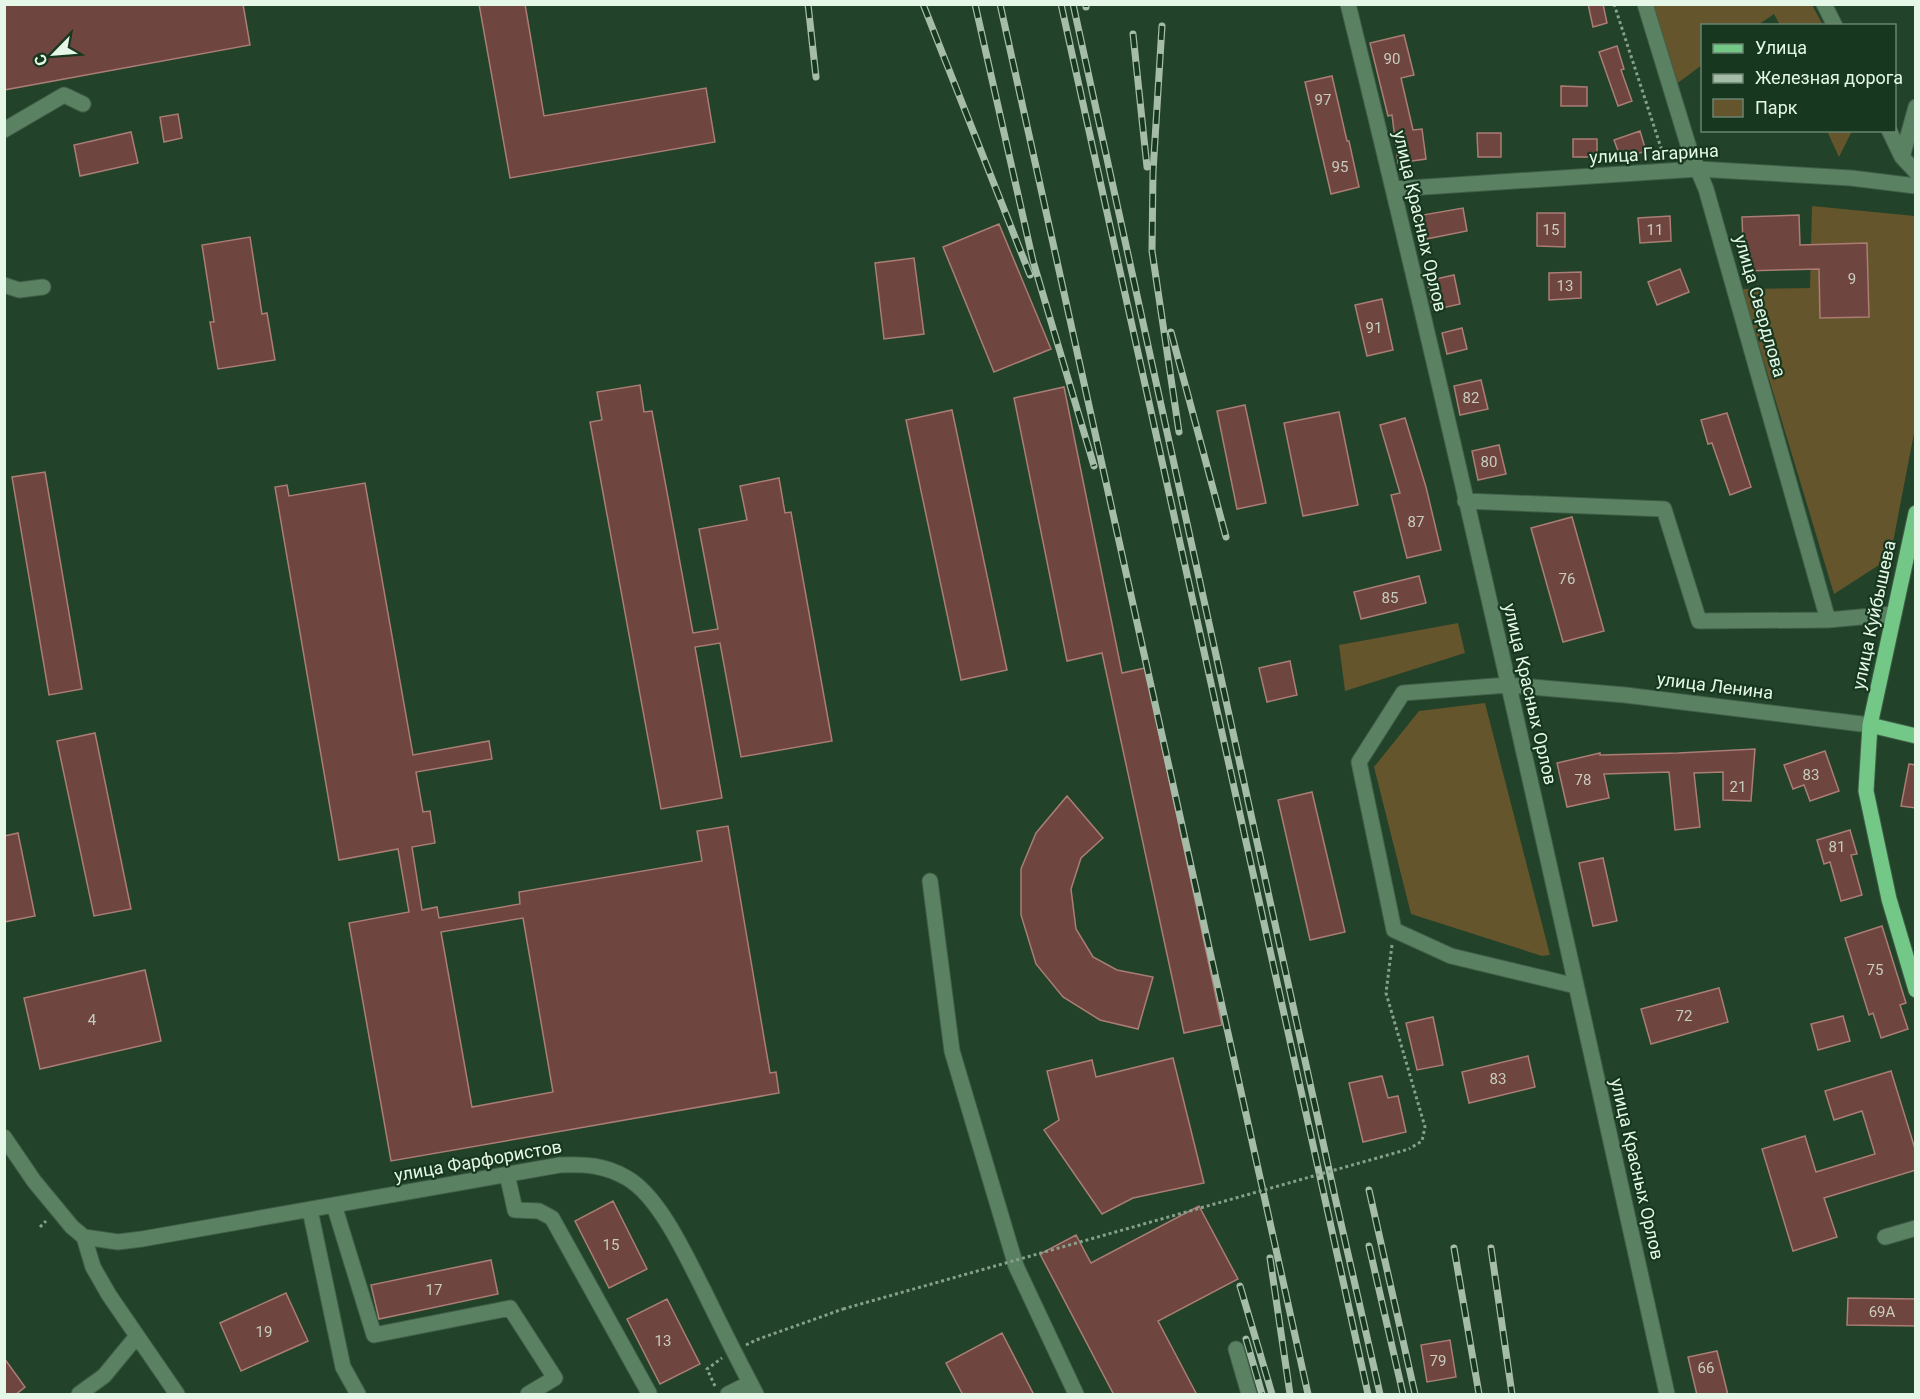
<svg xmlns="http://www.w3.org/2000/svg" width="1920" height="1399" font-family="Roboto,sans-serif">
<rect width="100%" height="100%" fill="#224229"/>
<path fill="#64552c" d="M1651 5H1812L1823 25H1780L1774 14 1758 25 1702 26V65L1675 85Z
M1827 131H1852L1839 157Z
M1812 206 1915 216V428L1890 558 1834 594 1742 289 1810 288Z
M1458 623 1465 653 1345 691 1339 645Z
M1485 703 1550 955 1542 956 1411 914 1374 767 1419 711Z"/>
<path fill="#6f463f" stroke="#aa7d75" stroke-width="1.5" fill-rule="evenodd" d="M4 4H243L250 45 4 90Z
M479 4H525L544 116 706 88 715 142 510 178Z
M1588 4H1603L1607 23 1593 27Z
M1404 35 1414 75 1401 78 1413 130 1422 129 1426 159 1398 163 1392 115 1388 116 1370 43Z
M1617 46 1624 69 1621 70 1632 101 1618 106 1599 52Z
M1332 76 1347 141H1349L1359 187 1331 194 1305 82Z
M1561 86 1587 87V106H1561Z
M178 114 182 138 164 142 160 117Z
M1640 131 1646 151 1621 159 1614 140Z
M131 132 138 163 80 176 74 145Z
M1477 133H1501V157H1478Z
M1573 139H1597V157H1573Z
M1463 208 1467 231 1421 240 1417 216Z
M1537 213H1565V247L1537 246Z
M1799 215 1800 245 1867 243 1869 317 1820 318 1819 269 1744 271 1742 217Z
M1670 216 1671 241 1640 243 1638 218Z
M999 224 1051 349 994 372 943 247Z
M250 237 262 314 267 313 275 360 218 369 210 322H214L202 245Z
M914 258 924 334 884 339 875 263Z
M1680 269 1689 292 1657 305 1648 282Z
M1581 272V298L1549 300V273Z
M1454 275 1460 304 1433 310 1427 281Z
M1382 299 1393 350 1367 356 1355 305Z
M1462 328 1467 349 1447 354 1442 333Z
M1481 380 1488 409 1460 415 1454 386Z
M640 385 644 412 652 411 693 633 718 629 699 529 747 520 740 486 779 478 785 513 791 512 832 741 741 757 720 643 695 647 722 798 661 809 590 422 602 420 597 392Z
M1064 387 1122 673 1145 668 1222 1025 1184 1033 1102 653 1067 661 1014 398Z
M1245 405 1266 503 1237 509 1217 411Z
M952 410 1007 670 961 680 906 420Z
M1339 412 1358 505 1303 516 1284 423Z
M1727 413 1751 487 1730 495 1712 443 1708 444 1701 420Z
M1405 418 1426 487 1441 550 1407 558 1391 495 1400 493 1380 425Z
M1499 445 1506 474 1478 480 1472 451Z
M45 472 82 689 49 695 12 477Z
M365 483 413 755 489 741 492 759 416 772 423 812 430 811 435 843 412 847 422 910 437 907 439 918 520 904 519 892 702 861 697 831 728 826 770 1073 776 1072 779 1093 391 1161 349 923 409 912 398 849 339 860 275 487 287 485 289 496ZM523 918 553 1092 472 1107 441 932Z
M1572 517 1604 631 1563 642 1531 528Z
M1419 576 1426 603 1361 619 1354 592Z
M1290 661 1297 695 1267 702 1259 668Z
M95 733 131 909 94 916 57 741Z
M1755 749 1751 801 1723 800V772L1694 773 1700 827 1675 830 1669 772 1604 774 1609 798 1567 807 1557 763 1600 753V755L1678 753Z
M1825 751 1839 791 1810 801 1804 785 1793 789 1784 765Z
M1909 764 1916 765V808L1901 806Z
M1312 792 1345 932 1310 940 1278 800Z
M1067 796 1103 838 1081 858 1071 889 1076 929 1093 957 1117 970 1153 977 1138 1029 1100 1020 1063 997 1036 964 1021 915V869L1036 833Z
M1850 830 1857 854 1851 855 1862 895 1841 901 1830 862 1824 864 1817 840Z
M18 833 35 916 4 922V836Z
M1603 858 1617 921 1593 926 1579 863Z
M1882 926 1906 1003 1900 1005 1908 1029 1881 1038 1873 1013 1869 1015 1845 938Z
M145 970 161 1041 40 1069 24 998Z
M1719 988 1728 1022 1651 1044 1641 1009Z
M1843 1016 1850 1041 1818 1050 1811 1024Z
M1433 1017 1443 1065 1417 1070 1406 1023Z
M1528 1056 1535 1087 1469 1103 1462 1072Z
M1173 1058 1204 1183 1133 1198 1102 1214 1044 1130 1059 1120 1047 1071 1092 1060 1096 1077Z
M1891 1071 1916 1152V1170L1824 1198 1837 1237 1793 1251 1762 1149 1805 1136 1816 1172 1875 1154 1862 1111 1834 1120 1825 1091Z
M1382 1076 1388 1098 1398 1096 1406 1132 1363 1142 1349 1083Z
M613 1201 647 1269 609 1288 575 1221Z
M1199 1206 1238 1279 1158 1321 1197 1395H1114L1040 1254 1076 1235 1091 1263Z
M491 1260 498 1294 379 1319 371 1285Z
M286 1293 308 1341 241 1371 220 1323Z
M1848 1298 1916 1299V1326L1847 1325Z
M667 1299 700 1364 660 1384 627 1319Z
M1002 1333 1034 1395H963L946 1363Z
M1450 1340 1456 1377 1427 1382 1421 1345Z
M1717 1351 1728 1395H1697L1688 1357Z
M4 1358 25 1387 15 1395H4Z"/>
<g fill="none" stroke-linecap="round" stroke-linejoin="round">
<g stroke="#415f48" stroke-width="17">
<path id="minor" d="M1348 4C1462 466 1564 930 1667 1394
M1645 4 1690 151 1706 189 1828 620
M1824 4 1835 26
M4 130 64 95 83 104
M1889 130 1902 157 1916 172
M1902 157 1916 107
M1394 189 1698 169 1851 178 1916 186
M4 285 19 290 43 287
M1465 501 1664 509 1699 621 1828 620 1893 614
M930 881 952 1051 1016 1266 1076 1394
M1576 986 1451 956 1394 930 1359 762 1403 693 1508 685 1625 695 1870 725
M4 1137 34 1181 72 1227 84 1237 93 1267 109 1295 177 1394
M507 1174 515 1210 539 1211 552 1218 649 1393
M334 1205 374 1335 510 1308 555 1378 528 1394
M310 1210 343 1367 358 1394
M84 1237 118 1242 142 1239 560 1165C585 1164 605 1165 627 1178 660 1197 687 1258 704 1291 721 1326 738 1360 756 1394
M1885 1237 1916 1228
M1236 1349 1249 1394
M79 1394 104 1376 137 1336
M728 1394 750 1383"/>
</g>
<g stroke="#415f48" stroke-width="17">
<path id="major" d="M1916 513 1870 725 1866 791 1889 899 1916 990
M1870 725 1916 736"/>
</g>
<path stroke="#87a08c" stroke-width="3" stroke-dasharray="3 3" stroke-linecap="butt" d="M1614 4 1664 157
M1392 945 1386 993 1425 1127 1422 1141 1409 1149
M40 1227 46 1221
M746 1345 756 1340 843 1309
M715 1386 707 1369 722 1358"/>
<use href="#minor" stroke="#5a8162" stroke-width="15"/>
<use href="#major" stroke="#73c787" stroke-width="15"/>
<g stroke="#a5bca9" stroke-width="7">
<path id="rail" d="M808 4 816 77
M923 4 1030 275
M975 4 1033 261 1094 466
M1000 4 1308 1394
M1061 4 1368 1394
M1073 4 1335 1197 1380 1394
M1086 4V7
M1162 26 1153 172 1152 251 1179 432
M1133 34 1147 167
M1171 332 1226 537
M1369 1190 1415 1394
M1369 1246 1403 1394
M1454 1248 1479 1394
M1491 1248 1512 1394
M1270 1258 1290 1394
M1240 1286 1272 1394
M1246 1339 1262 1394"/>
</g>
<use href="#rail" stroke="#17371f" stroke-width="4.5" stroke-dasharray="14" stroke-linecap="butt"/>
<path stroke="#87a08c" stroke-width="3" stroke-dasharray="3 3" stroke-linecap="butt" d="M843 1309 1409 1149"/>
</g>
<g text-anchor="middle" stroke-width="4.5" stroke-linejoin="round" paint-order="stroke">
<g font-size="15" fill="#c8ccbe">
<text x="1392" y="64">90</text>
<text x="1323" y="105">97</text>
<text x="1340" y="172">95</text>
<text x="1551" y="235">15</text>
<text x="1655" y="235">11</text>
<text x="1852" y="284">9</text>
<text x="1565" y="291">13</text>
<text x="1374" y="333">91</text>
<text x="1471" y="403">82</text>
<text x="1489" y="467">80</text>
<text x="1416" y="527">87</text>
<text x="1567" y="584">76</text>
<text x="1390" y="603">85</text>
<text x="1811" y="780">83</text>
<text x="1583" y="785">78</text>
<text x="1738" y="792">21</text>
<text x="1837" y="852">81</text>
<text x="1875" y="975">75</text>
<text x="1684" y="1021">72</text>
<text x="92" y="1025">4</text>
<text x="1498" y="1084">83</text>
<text x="611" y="1250">15</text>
<text x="434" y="1295">17</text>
<text x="1882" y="1317">69А</text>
<text x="264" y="1337">19</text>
<text x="663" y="1346">13</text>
<text x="1438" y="1366">79</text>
<text x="1706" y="1373">66</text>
</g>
<g font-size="18" fill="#e5f8e8" stroke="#17371f">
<text transform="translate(1654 154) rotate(-3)" y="6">улица Гагарина</text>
<text transform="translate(1420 221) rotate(77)" y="6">улица Красных Орлов</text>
<text transform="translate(1760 306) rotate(74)" y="6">улица Свердлова</text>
<text transform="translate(1874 615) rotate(-78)" y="6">улица Куйбышева</text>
<text transform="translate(1715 686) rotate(7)" y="6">улица Ленина</text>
<text transform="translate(1530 694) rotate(77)" y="6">улица Красных Орлов</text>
<text transform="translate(478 1161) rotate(-10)" y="6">улица Фарфористов</text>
<text transform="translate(1637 1169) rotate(77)" y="6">улица Красных Орлов</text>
</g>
</g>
<rect width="1920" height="1399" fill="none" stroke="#e5f8e8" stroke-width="12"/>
<rect x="1701" y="24" width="195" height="108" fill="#17371f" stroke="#69846f" stroke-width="1.5"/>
<rect x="1713" y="44" width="30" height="9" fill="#73c787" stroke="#69846f" stroke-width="1.5"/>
<text x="1755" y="54" font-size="18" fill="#e5f8e8">Улица</text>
<rect x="1713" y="74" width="30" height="9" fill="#a5bca9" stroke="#69846f" stroke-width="1.5"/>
<text x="1755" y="84" font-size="18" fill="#e5f8e8">Железная дорога</text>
<rect x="1713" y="99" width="30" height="18" fill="#64552c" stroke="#69846f" stroke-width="1.5"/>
<text x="1755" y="114" font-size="18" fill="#e5f8e8">Парк</text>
<g transform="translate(54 54) rotate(245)" stroke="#17371f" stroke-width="4.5" paint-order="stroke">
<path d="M0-4.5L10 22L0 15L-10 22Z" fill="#e5f8e8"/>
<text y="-9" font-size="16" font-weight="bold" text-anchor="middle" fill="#e5f8e8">С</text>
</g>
</svg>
